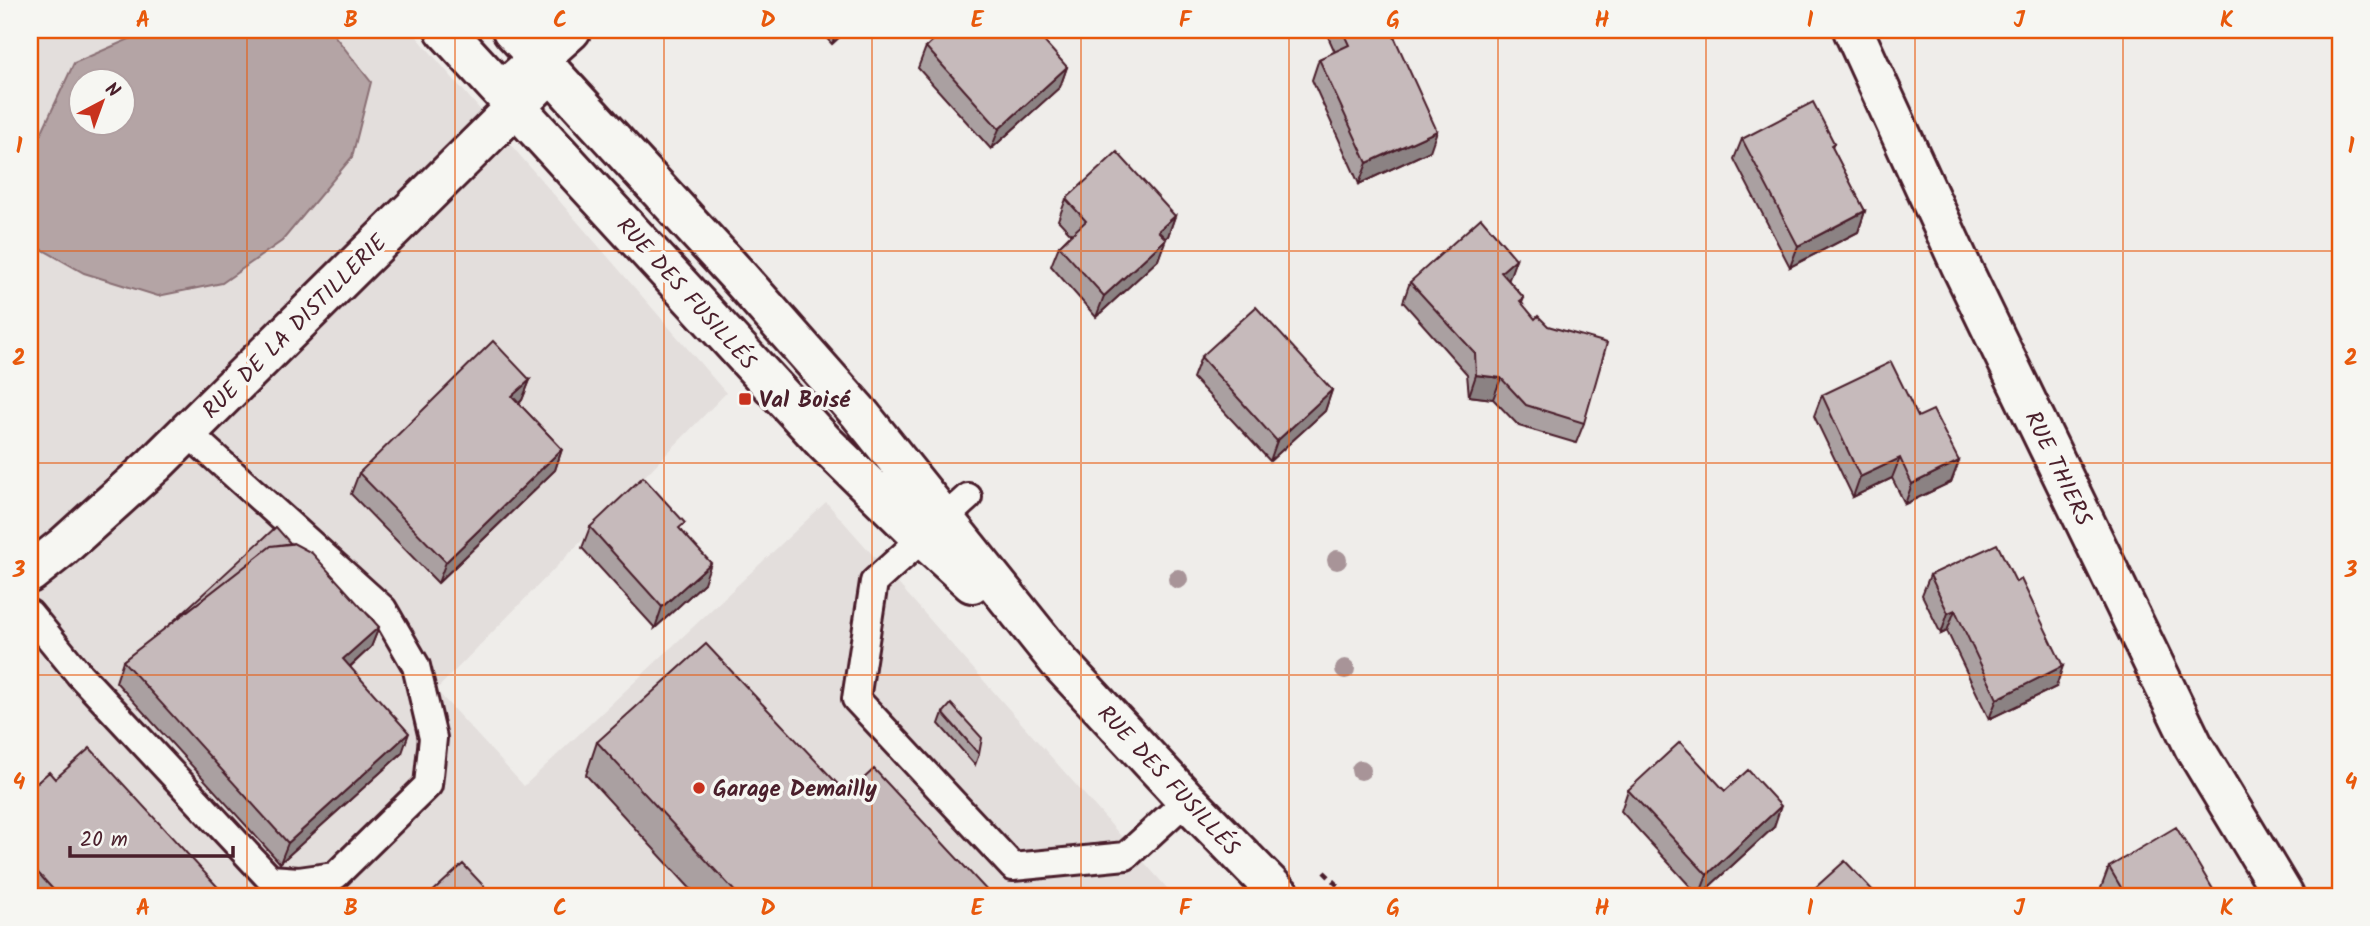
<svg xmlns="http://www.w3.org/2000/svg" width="2370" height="926" font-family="Kalam,sans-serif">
<rect width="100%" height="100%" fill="#efedea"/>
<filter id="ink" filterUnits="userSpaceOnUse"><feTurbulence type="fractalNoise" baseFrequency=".0143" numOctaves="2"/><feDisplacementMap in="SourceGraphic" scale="14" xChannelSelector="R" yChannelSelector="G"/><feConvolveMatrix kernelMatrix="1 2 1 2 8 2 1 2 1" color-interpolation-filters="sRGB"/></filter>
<g filter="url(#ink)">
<path fill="#e3dedc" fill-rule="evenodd" d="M30 30H411L726 393 436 690 524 786 826 502 1174 896H30ZM80 80H122V122H80Z"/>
<path fill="#b4a4a5" stroke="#8a6f74" stroke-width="2" fill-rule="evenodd" d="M150 30H330L371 82 352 157 282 241 222 283 158 296 84 273 31 243 30 236V157L74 63ZM80 80H122V122H80Z"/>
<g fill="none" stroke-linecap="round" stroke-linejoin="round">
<g stroke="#4a1f2b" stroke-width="32">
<path id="service" d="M968 497 874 582 856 699 1013 867 1126 856 1187 800
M30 614 79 674 270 879 299 881 335 876 428 785 433 738 416 666 383 609 187 432"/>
</g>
<g stroke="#4a1f2b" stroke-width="44">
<path id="minor" d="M1853 30 1962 268 2194 747 2284 896
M515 80 571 30
M30 573 63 547 154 465 551 72"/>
</g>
<g stroke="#4a1f2b" stroke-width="44">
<path id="primary" d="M445 30 825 443 914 530 972 583
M512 30 739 277 860 414 1059 662 1187 800 1281 896"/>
</g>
<path stroke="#4a1f2b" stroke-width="4.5" stroke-dasharray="7 5" stroke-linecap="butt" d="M1324 872 1348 896"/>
<use href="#service" stroke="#f6f6f2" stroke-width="26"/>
<use href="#minor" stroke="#f6f6f2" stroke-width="38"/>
<use href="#primary" stroke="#f6f6f2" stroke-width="38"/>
</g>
<g fill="#a89498">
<circle cx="1337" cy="560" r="10"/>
<circle cx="1178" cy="579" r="10"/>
<circle cx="1345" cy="669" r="10"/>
<circle cx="1361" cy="770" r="10"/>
</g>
<path fill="#aaa0a1" stroke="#4a1f2b" stroke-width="2" d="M819 30H847L832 44Z
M1325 30H1397L1394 36 1430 151 1359 184 1312 80 1319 59 1335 52Z
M950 34 1067 67 1060 87 991 149 918 68 926 47Z
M1742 139 1834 143 1832 148 1865 211 1858 232 1790 267 1734 159Z
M1066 199 1175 216 1168 236 1165 239 1158 260 1096 317 1051 266 1059 246 1071 234 1058 220Z
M1516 259 1508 280 1524 298 1522 303 1584 423 1576 443 1519 426 1493 399 1469 396 1467 374 1403 302 1410 282Z
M1201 357 1332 390 1325 411 1270 461 1193 378Z
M530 380 522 400 519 404 562 449 555 470 438 583 351 494 359 473Z
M1822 395 1918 417 1959 461 1951 482 1905 504 1892 478 1853 497 1814 416Z
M590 527 682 531 704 583 655 628 582 548Z
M291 544 379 627 371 647 350 667 402 753 280 863 116 682 123 661Z
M1930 575 2056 687 1989 719 1947 631 1941 634 1922 595Z
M943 713 979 754 975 765 939 724Z
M597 742 847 794 992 896H697L586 775Z
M55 779 226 896H33L30 893V789Z
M1628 790 1725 791 1774 827 1699 896 1621 811Z
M2109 867 2217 896H2106L2101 888Z"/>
<path fill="#8b8283" stroke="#4a1f2b" stroke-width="2" d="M837 30H847L832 44Z
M1067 67 1060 87 991 149 999 129Z
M1437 131 1430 151 1359 184 1367 163Z
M1865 211 1858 232 1790 267 1798 246Z
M1175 216 1168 236 1151 252 1158 231Z
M1166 239 1158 260 1096 317 1104 296Z
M1516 259 1509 279 1493 293 1501 272Z
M1476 375 1501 378 1493 399 1469 396Z
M530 380 522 400 504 417 512 396Z
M1332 390 1325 411 1270 461 1277 441Z
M562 449 555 470 438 583 446 562Z
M1900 458 1892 478 1853 497 1860 477Z
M1959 461 1951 482 1905 504 1912 484Z
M711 563 704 583 655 628 662 607Z
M1955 610 1947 631 1941 634 1948 613Z
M379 627 371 647 335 680 343 659Z
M2063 666 2056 687 1989 719 1997 699Z
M409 733 402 753 280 863 288 843Z
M1781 806 1774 827 1699 896 1707 875Z"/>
<path fill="#c6babb" stroke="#4a1f2b" stroke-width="2" d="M944 30 950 34 955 30H1034L1067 67 999 129 926 47Z
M1342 30H1391L1437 131 1367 163 1319 59 1349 45Z
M1813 102 1834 143 1831 145 1865 211 1798 246 1742 139Z
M1117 152 1175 216 1158 231 1166 239 1104 296 1059 246 1086 221 1066 199Z
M1481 218 1516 259 1501 272 1524 298 1520 301 1535 319 1538 316 1548 326 1607 343 1584 423 1526 405 1501 378 1476 375 1475 353 1410 282Z
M1256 307 1332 390 1277 441 1201 357Z
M493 341 530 380 512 396 562 449 446 562 359 473Z
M1891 362 1918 417 1933 410 1959 461 1912 484 1900 458 1860 477 1822 395Z
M643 477 685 523 679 528 711 563 662 607 590 527Z
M276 527 291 544 271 546 167 627Z
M293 543 312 553 379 627 343 659 409 733 288 843 123 661 271 546Z
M1997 544 2016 582 2021 579 2063 666 1997 699 1955 610 1948 613 1930 575Z
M706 644 847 794 874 769 992 896H739L597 742Z
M951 704 982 738 979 754 943 713Z
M1680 742 1725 791 1748 770 1781 806 1707 875 1628 790Z
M90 748 226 896H59L30 864V789L49 772 55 779Z
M2176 827 2217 896H2126L2109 867Z
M1845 861 1878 896H1806Z
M463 864 493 896H428Z"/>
</g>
<path fill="none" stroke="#e8590c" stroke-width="2" stroke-opacity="0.55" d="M247 30V896M455 30V896M664 30V896M872 30V896M1081 30V896M1289 30V896M1498 30V896M1706 30V896M1915 30V896M2123 30V896M30 251H2340M30 463H2340M30 675H2340"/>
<g fill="#c8321e" stroke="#f6f6f2" stroke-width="2.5">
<rect x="738" y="392" width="14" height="14" rx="3.5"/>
<circle cx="699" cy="788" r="7"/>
</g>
<g text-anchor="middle" stroke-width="7" stroke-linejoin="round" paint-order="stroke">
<g font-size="23" fill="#4a1f2b" stroke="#f6f6f2">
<text transform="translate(687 293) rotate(48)" y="8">RUE DES FUSILLÉS</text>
<text transform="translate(294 326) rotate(-45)" y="8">RUE DE LA DISTILLERIE</text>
<text transform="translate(2059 468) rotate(64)" y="8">RUE THIERS</text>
<text transform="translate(1169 780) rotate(47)" y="8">RUE DES FUSILLÉS</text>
</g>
<g font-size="23" font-weight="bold" fill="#4a1f2b" stroke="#f6f6f2" text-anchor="start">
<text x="759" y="407">Val Boisé</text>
<text x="713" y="796">Garage Demailly</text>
</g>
</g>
<rect width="2370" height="926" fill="none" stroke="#f6f6f2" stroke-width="77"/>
<g transform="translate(102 102) rotate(41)"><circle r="33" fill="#f6f6f2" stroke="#b1a0a2" stroke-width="2"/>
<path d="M0-5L12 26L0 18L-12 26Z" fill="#c8321e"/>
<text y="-10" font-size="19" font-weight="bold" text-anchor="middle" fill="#4a1f2b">N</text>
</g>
<path d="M70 846v10h163v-10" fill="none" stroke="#4a1f2b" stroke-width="3.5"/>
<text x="80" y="846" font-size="21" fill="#4a1f2b" stroke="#f6f6f2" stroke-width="5" paint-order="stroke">20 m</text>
<rect x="38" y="38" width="2294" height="850" fill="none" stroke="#e8590c" stroke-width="2.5"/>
<g font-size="23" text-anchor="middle" font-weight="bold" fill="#e8590c">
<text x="143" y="27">A</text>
<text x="351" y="27">B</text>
<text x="560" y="27">C</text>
<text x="768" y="27">D</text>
<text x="977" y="27">E</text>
<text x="1185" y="27">F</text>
<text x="1393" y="27">G</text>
<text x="1602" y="27">H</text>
<text x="1810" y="27">I</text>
<text x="2019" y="27">J</text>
<text x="2227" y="27">K</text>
<text x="19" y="153">1</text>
<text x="2351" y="153">1</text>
<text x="19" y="365">2</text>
<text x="2351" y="365">2</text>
<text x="19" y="577">3</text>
<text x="2351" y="577">3</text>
<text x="19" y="789">4</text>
<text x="2351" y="789">4</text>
<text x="143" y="915">A</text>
<text x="351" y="915">B</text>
<text x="560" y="915">C</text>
<text x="768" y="915">D</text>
<text x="977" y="915">E</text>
<text x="1185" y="915">F</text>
<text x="1393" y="915">G</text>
<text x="1602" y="915">H</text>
<text x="1810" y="915">I</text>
<text x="2019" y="915">J</text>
<text x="2227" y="915">K</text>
</g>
</svg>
